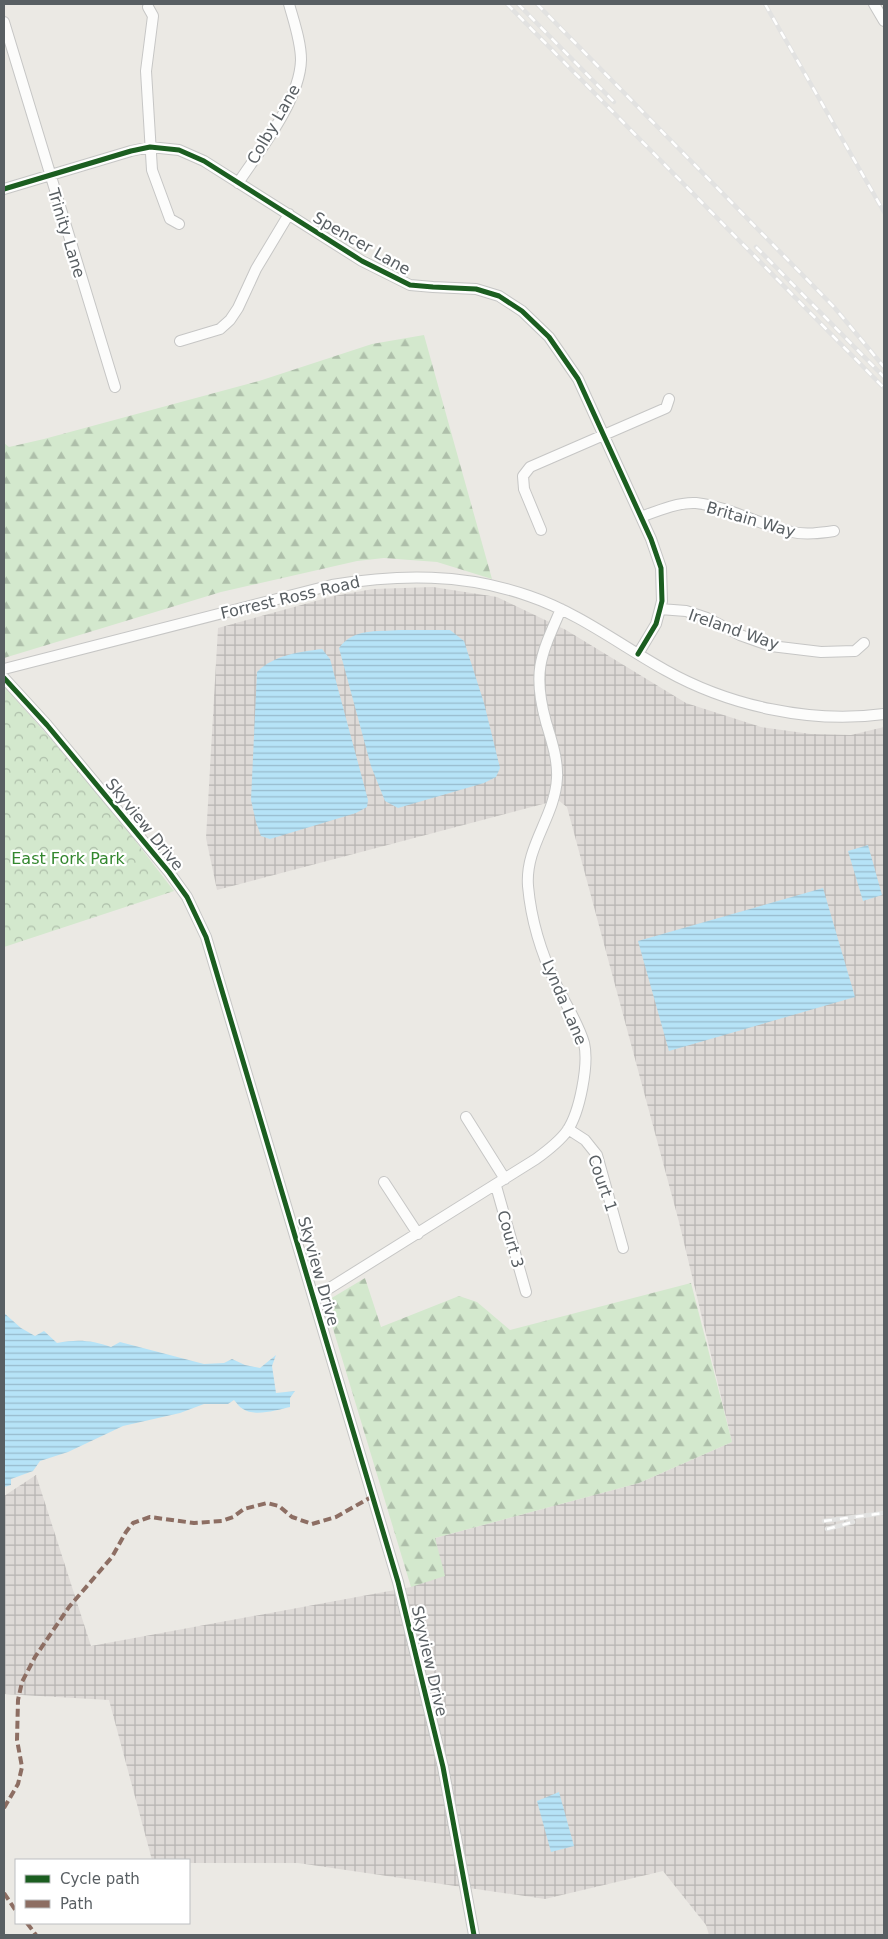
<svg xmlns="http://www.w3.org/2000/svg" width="888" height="1939" font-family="'DejaVu Sans',sans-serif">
<defs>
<pattern id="industrial-grid" width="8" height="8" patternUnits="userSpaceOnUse" patternTransform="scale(1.25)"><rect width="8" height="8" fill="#dedad7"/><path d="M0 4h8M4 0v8" fill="none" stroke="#b7b4b2"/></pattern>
<pattern id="forest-firs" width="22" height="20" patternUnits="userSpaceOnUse" patternTransform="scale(1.25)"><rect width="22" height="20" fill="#d3e8cd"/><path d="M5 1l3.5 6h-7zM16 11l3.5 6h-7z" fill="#aebfaa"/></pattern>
<pattern id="park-crowns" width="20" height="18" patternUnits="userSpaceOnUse" patternTransform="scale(1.25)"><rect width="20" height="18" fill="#d3e8cd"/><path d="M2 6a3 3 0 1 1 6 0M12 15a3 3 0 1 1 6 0" fill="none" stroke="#aebfaa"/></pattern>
<pattern id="water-rules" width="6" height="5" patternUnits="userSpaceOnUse" patternTransform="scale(1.25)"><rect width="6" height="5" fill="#b6e3f7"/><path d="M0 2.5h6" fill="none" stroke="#97bbcc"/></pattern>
</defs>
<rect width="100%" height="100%" fill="#ebe9e4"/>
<path fill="url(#industrial-grid)" d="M433 587 497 597 566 630 686 703 761 727 811 734 851 735 884 727V1935H709L706 1925 663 1871 545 1899 298 1863H189V1860H152L109 1700 4 1694V1496L36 1475 91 1646 411 1587 435 1538 639 1483 732 1442 679 1222 567 807 558 800 217 890 206 838 218 628 334 596 373 589Z"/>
<path fill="url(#forest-firs)" d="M424 335 492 579 437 562 384 558 357 561 221 592 4 658V443L9 447 44 439 259 381 372 344Z
M365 1278 381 1327 459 1296 477 1302 510 1330 691 1283 732 1442 639 1483 435 1538 445 1576 411 1587 325 1302Z"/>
<path fill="url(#park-crowns)" d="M4 686 97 791 174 891 4 947Z"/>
<path fill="url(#water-rules)" d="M399 630H450L464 641 484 703 500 768 496 777 484 783 398 808 385 801 371 766 339 648C354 628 376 632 399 630Z
M322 649 330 659 368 800 367 807 356 813 270 839 261 836 256 822 251 800 257 672C274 655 299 652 322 649Z
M868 845 882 895 863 901 848 851Z
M823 888 855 997 669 1051 638 941Z
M4 1313 21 1328 35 1336 44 1331 57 1343C77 1339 92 1340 111 1347L120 1342 204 1364 224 1363 232 1359 245 1365 260 1368 276 1355 272 1366 276 1393 295 1391 290 1398V1407C277 1410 255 1417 243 1409 239 1407 237 1403 234 1400L228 1404H204L180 1413 123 1426 68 1452 40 1461 33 1471 11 1479V1485L4 1487Z
M559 1792 574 1846 551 1852 537 1801Z"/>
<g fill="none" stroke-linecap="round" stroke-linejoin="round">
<g stroke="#c6c6c5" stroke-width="12">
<path id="minor" d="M874 4 884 21
M148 7 153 16 146 71 152 170 170 219 179 224
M4 22 115 387
M238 183C260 150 300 100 301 60 301 42 294 22 289 4
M4 189 131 151 150 147 179 150 204 161 362 261 410 285 433 287 476 289 499 296 522 311 549 337 578 379 651 539 661 568 662 601 660 609 656 624 638 654
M180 341 220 329 230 320 238 308 256 269 289 214
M641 517C657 511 678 502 696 503 730 507 759 525 792 532 806 535 820 533 834 531
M541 530 524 489 523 476 530 467 666 408 669 399
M660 609 686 611 707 618 740 635 771 646 821 652 855 651 864 643
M4 669 332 585C399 574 464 573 529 596 579 613 620 645 665 670 729 706 811 724 884 714
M4 678 47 725 169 872 187 897 206 937 398 1582 443 1767 474 1935
M466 1117 505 1179
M568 1129 585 1140 597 1155 623 1248
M384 1182 418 1234
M496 1186 526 1292
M313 1296 325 1291 536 1159C547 1151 559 1142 567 1131 580 1112 589 1064 584 1043 578 1022 565 1004 556 984 542 955 531 919 528 886 525 846 555 817 557 778 558 759 551 739 546 722 532 671 541 655 561 609"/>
</g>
<use href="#minor" stroke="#fcfcfb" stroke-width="10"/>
<g stroke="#e2e2e1" stroke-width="4.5">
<path id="rail" d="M507 4 884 388
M518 4 614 102
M537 4 834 307 884 367
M765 4 884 212
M756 247 884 377
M824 1521 884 1513
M827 1529 853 1522"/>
</g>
<use href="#rail" stroke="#fff" stroke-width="2.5" stroke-dasharray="8" stroke-linecap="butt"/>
<path stroke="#8d6e63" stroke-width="4" stroke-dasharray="8 4" stroke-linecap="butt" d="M4 1808 18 1784 22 1767 17 1740 18 1700 22 1682 35 1657 69 1607 112 1557 126 1532 133 1523 150 1517 194 1523 222 1521 233 1517 244 1509 267 1503 279 1506 292 1517 312 1524 336 1517 373 1496
M4 1893 16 1911
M27 1923 36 1935"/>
<g stroke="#fff" stroke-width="8">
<path id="cycleway" d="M4 189 131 151 150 147 179 150 204 161 362 261 410 285 433 287 476 289 499 296 522 311 549 337 578 379 651 539 661 568 662 601 660 609 656 624 638 654
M4 678 47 725 169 872 187 897 206 937 398 1582 443 1767 474 1935"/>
</g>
<use href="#cycleway" stroke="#1b5e20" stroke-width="5"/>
</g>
<g text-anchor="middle" stroke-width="4.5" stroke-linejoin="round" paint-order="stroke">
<g font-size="16" fill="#595f63" stroke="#fff">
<text transform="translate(273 124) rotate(-60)" y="6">Colby Lane</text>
<text transform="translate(67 233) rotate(73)" y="6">Trinity Lane</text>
<text transform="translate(362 243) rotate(30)" y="6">Spencer Lane</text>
<text transform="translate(751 519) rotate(16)" y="6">Britain Way</text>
<text transform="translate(290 597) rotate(-13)" y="6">Forrest Ross Road</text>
<text transform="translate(734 629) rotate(19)" y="6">Ireland Way</text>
<text transform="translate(145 824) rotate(51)" y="6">Skyview Drive</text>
<text transform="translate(565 1002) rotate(67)" y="6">Lynda Lane</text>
<text transform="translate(603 1183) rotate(71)" y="6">Court 1</text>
<text transform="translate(511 1239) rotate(74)" y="6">Court 3</text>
<text transform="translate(319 1271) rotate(74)" y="6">Skyview Drive</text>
<text transform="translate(430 1661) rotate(77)" y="6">Skyview Drive</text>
</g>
<g font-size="16" fill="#33872e" stroke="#fff">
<text x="68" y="864">East Fork Park</text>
</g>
</g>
<rect width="888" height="1939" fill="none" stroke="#595f63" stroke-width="10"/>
<rect x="15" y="1859" width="175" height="65" fill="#ffffff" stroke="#bdbfc1"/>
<rect x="25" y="1875" width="25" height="8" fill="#1b5e20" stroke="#bdbfc1"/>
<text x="60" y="1884" font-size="15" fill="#595f63">Cycle path</text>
<rect x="25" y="1900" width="25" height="8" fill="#8d6e63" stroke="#bdbfc1"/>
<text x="60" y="1909" font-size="15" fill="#595f63">Path</text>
</svg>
